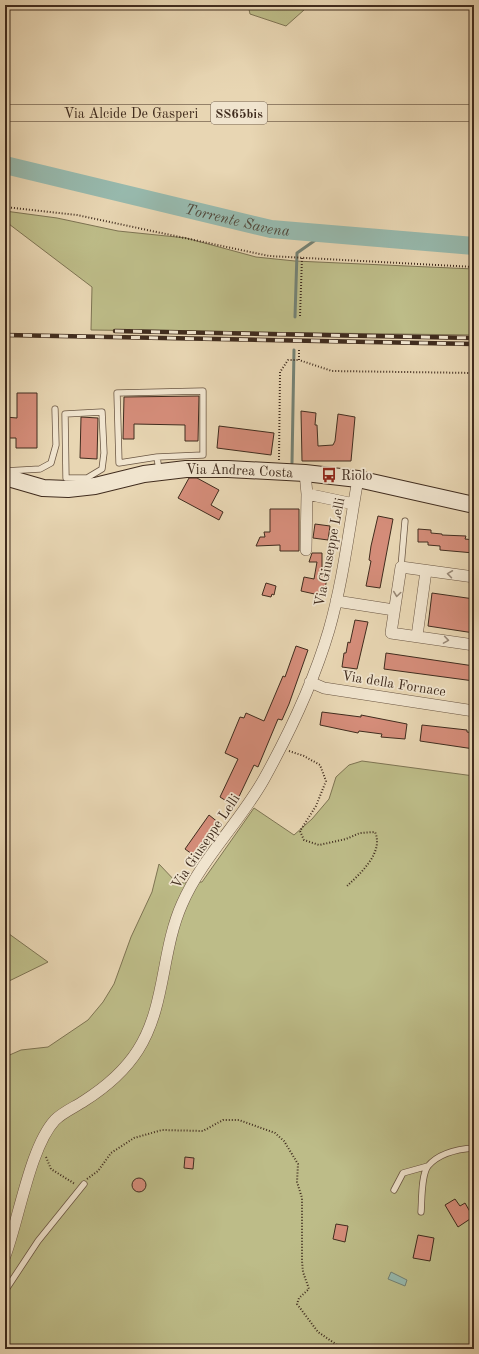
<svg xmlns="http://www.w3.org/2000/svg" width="479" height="1354" font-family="'Old Standard TT',serif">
<rect width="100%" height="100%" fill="#e8d6b3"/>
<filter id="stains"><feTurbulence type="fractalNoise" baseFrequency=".005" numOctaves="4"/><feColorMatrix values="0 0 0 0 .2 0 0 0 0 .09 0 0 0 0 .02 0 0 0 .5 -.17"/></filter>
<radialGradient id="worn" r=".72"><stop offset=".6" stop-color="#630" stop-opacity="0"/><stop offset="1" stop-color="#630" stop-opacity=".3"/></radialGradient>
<path fill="#bdbc88" stroke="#7e7453" d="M248 5H305L304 10 286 26 250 14Z
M5 211 57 218 118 231 186 238 256 257 295 261 474 269V335L91 330 92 287 5 221Z
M362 761 474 776V1349H5V1057L21 1050 48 1047 88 1020 103 1002 114 984 131 937 152 892 159 864 177 883 202 882 254 808 294 835 312 819 329 799 336 777 349 765Z
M5 931 48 962 5 983Z"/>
<path fill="#97b9ad" stroke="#748174" d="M391 1272 407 1280 405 1286 388 1279Z"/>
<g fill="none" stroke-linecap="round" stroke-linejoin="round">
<path stroke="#748174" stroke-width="3" d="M295 317 297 253 324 234
M292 463 294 350"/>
<path stroke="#97b9ad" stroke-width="18" id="s1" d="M5 165 271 229 474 246"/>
</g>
<path fill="#d58d7a" stroke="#402c1e" d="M17 393H37V448H16V438H5V417L17 418Z
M199 396 198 441H185V425L134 424V439H123L124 397Z
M301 411 316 413 315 425H317L318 446 333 445 335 441 338 414 355 417 351 461H302Z
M81 417 98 418 97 459 80 458Z
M219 426 274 433 271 455 217 448Z
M189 478H197L219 490 211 505 223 512 219 520 178 498Z
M270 509H299V551H280V545L256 546 260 537H265L264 532H270Z
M378 516 393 519 380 588 366 586 371 561 369 560 371 546Z
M315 524 330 526 328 540 313 538Z
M418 529 431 530V533L442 534V535L466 536 465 539 474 540V553L440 550V546L428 545V542H418Z
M312 553H322V573L328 574 325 588 320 587 319 595 301 591 304 577 314 579 317 562H309Z
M266 583 276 586 274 595 272 594 271 597 262 595Z
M432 593 474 599V633L428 626Z
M355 620 368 622 357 669 342 667 344 653H346L348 642 350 643Z
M296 646 308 650 289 704 282 720 278 719 258 767 254 765 236 803 233 801 231 804 220 797 238 759 225 753 240 717 244 718 246 713 264 721 283 676 285 677Z
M386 653 474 666V681L384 669Z
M322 712 361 717V715L407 724 405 739 381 737 382 734 359 731 358 733 320 725Z
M422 725 467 730V732L474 733V749L420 741Z
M209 815 219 823 206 840 208 841 196 857 185 849Z
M185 1157 194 1158 193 1169 184 1168Z
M132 1185a7 7 0 1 1 14 0a7 7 0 1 1-14 0Z
M455 1199 460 1206 465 1203 473 1217 458 1227 445 1205Z
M336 1224 348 1226 345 1242 333 1239Z
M418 1235 434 1238 430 1261 413 1258Z"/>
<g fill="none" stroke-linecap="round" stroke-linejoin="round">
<g stroke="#6a5643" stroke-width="7">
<path id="lane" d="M157 457 203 455V391L117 393 119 463 157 457 159 470
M5 471 40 469 51 463 56 445 55 409
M87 478 102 469 104 453 102 412 65 414 66 478H87L91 484
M401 567 405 521
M394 1190 403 1173 428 1166
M421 1212C422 1200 421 1175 428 1166 439 1153 459 1149 474 1148
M5 1291 38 1241 84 1184"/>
</g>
<g stroke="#6a5643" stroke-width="12">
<path id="street" d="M305 473 307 494 306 550
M307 494 354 504
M474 577 401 567 391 633 474 645
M336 601 394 610
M417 636 426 571
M310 682 324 688 474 711
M5 1256C19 1219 30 1147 55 1120 63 1112 75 1107 84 1101 106 1087 124 1072 138 1050 166 1006 161 951 182 904 202 858 240 822 264 779 290 732 314 681 329 630 343 581 349 529 358 479"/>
</g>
<g stroke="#402c1e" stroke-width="18">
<g id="secondary">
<path id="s2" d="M5 477 43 488 68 489 95 486 144 474 186 469H228L305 473 358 479 474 505"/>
</g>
</g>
<g stroke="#402c1e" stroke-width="18">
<g id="primary">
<path id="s3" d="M5 113H474"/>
</g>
</g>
<path stroke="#402c1e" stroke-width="2" stroke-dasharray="1 2" stroke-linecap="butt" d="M5 207 77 215 269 256 474 267
M300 316 302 258
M299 350V360L332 371 474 373
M279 460 280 372 288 360H299
M289 751 304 756 320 765 326 781 316 806 300 831 304 840 319 845 346 839 360 833 375 832C384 852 361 873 347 886
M46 1157 51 1169 75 1184
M87 1179 98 1171 111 1153 134 1138 162 1130 203 1131 223 1120H239L275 1133 284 1141 298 1164 297 1182 302 1198V1261L303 1272 309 1289 299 1298 297 1304 318 1332 343 1349"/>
<use href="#lane" stroke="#f0e4ce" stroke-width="5.5"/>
<use href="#street" stroke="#f0e4ce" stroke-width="11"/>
<use href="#secondary" stroke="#f0e4ce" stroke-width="16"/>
<use href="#primary" stroke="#e8d6b3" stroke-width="17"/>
<g stroke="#402c1e" stroke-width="4.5">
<path id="rail" d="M115 331 474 338
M5 335 474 344"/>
</g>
<use href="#rail" stroke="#f0e4ce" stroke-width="3" stroke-dasharray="9" stroke-linecap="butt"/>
</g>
<defs><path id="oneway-chevron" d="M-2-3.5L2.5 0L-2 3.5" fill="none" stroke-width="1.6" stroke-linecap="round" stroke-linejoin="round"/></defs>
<g stroke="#988876">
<use href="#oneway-chevron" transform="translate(450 574) rotate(-172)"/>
<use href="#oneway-chevron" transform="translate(397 594) rotate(98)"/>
<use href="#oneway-chevron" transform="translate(446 640) rotate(9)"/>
</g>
<defs>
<g id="bus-bare" transform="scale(1.2)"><path d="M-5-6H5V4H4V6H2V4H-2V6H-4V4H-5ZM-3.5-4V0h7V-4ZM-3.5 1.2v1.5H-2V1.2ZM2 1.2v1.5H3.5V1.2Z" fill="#8f2418" stroke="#f0e4ce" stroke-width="2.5" paint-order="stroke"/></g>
</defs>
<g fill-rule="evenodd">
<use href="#bus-bare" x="329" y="475"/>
</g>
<g text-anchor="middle" stroke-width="3.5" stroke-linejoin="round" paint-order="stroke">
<rect fill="#f0e4ce" stroke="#756353" stroke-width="1" x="211" y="102" width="56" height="22" rx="3"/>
<g font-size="13" font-weight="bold" fill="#402c1e">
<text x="239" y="118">SS65bis</text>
</g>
<g font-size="14" fill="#402c1e" stroke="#f0e4ce">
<text dy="5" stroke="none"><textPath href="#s3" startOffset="126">Via Alcide De Gasperi</textPath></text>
<text dy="5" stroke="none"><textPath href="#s2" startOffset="238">Via Andrea Costa</textPath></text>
<text transform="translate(329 552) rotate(-79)" y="5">Via Giuseppe Lelli</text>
<text transform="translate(394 683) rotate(9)" y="5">Via della Fornace</text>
<text transform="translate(205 841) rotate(-56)" y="5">Via Giuseppe Lelli</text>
</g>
<g font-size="14" fill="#402c1e" stroke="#f0e4ce" text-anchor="start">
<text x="341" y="480">Riolo</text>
</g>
<g font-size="15" font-style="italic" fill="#51483b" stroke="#f0e4ce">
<text dy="5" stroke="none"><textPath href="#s1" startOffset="239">Torrente Savena</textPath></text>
</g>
</g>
<rect width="479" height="1354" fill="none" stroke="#e8d6b3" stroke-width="20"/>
<rect x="6" y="6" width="467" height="1342" fill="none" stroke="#402c1e" stroke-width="2"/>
<rect x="10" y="10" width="459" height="1334" fill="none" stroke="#402c1e"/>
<rect width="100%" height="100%" filter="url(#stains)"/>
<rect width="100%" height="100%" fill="url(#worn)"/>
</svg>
